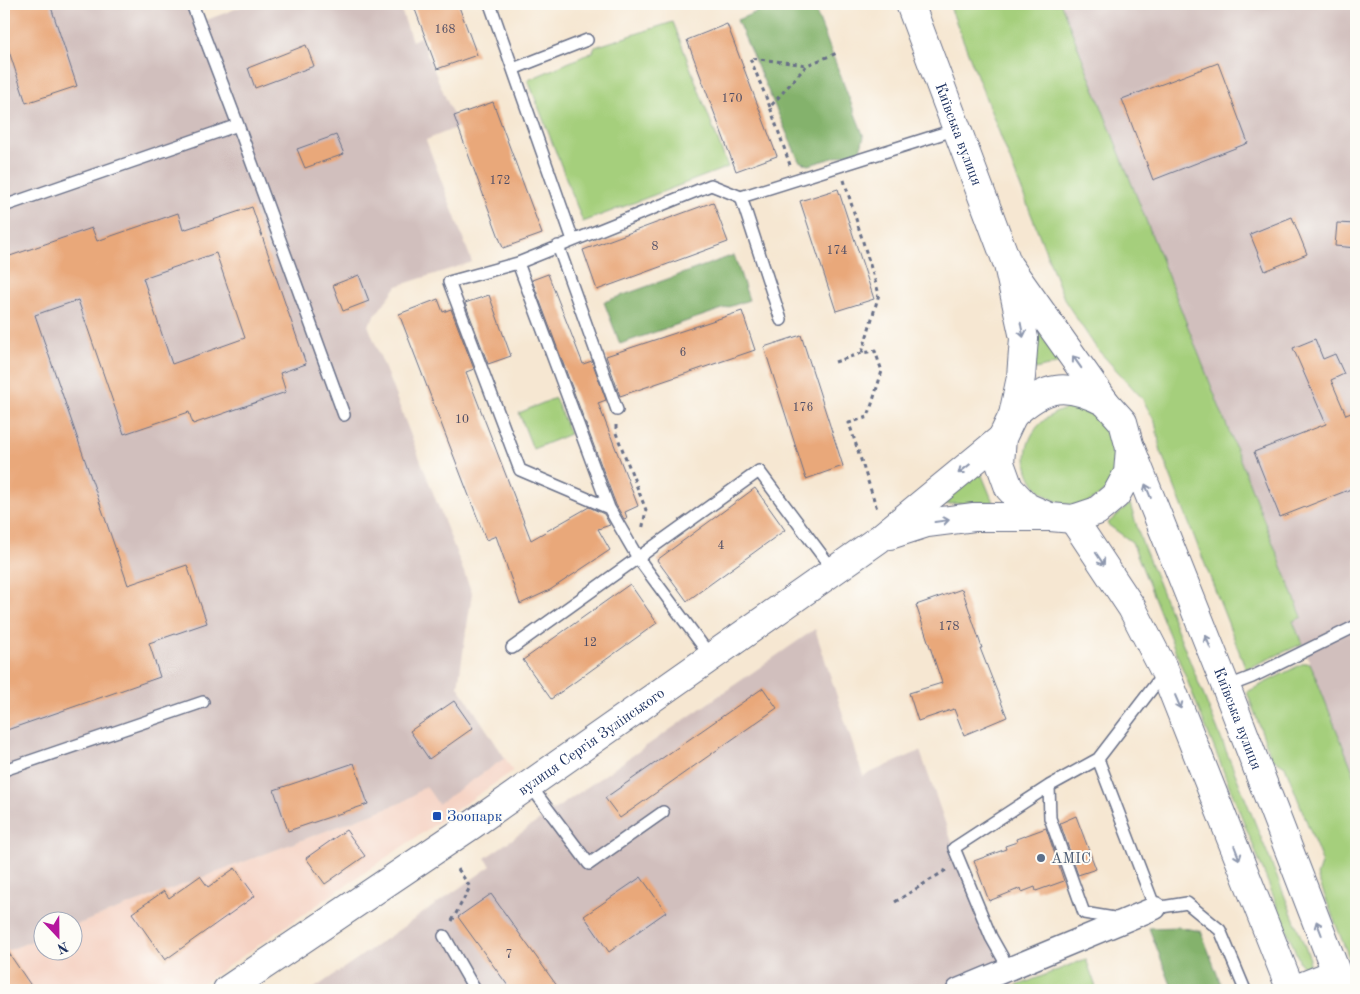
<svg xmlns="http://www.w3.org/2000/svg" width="1360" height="994" font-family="'Old Standard TT',serif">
<rect width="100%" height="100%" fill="#fdfcf7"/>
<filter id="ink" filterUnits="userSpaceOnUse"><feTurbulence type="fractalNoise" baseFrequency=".02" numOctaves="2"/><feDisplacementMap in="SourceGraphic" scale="10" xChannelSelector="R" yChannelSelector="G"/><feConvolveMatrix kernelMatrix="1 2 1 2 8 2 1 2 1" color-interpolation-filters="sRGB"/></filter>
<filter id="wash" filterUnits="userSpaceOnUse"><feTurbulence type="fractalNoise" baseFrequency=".0096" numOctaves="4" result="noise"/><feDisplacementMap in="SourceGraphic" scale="20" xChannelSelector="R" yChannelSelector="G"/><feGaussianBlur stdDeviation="1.12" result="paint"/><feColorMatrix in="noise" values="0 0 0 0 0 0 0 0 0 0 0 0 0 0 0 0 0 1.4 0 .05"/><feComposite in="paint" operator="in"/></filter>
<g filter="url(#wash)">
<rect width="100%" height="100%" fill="#f6e7d2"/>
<path fill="#f5d2c3" d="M505 758 513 771 193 990H4V952L42 937V952H72L73 926 403 802 426 785 438 803Z"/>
<path fill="#d1bfbd" d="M4 4H192L199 23 248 4H399L412 41 420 37 458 127 426 140 472 262 397 286 368 325 472 593 458 686 505 758 438 804 426 786 403 802 73 926 72 922H42V937L4 952Z
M1061 4H1356V779L1293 620 1302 616Z
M815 629 863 776 920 751 954 848 1009 969 1014 987 1005 990H312L491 866 485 858Z"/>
<path fill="#a5cf7c" stroke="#607f6d" d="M949 4H1061L1302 617 1293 621 1302 644 1246 669 1161 452 1155 422 1142 398 1097 349 1065 301Z
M673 22 728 167 583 222 528 80 593 52 595 47Z
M1035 326 1061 363 1035 369Z
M555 398 570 434 533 449 519 413Z
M1076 407C1102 411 1106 418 1122 438L1118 481C1108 488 1095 500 1083 505 1078 506 1069 505 1064 504 1007 487 1017 414 1076 407Z
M979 468 993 502 927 505Z
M1130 504 1141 540 1310 959 1309 964 1304 966 1300 963 1132 542 1107 524Z
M1304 663H1310L1356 779V976L1317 876 1322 861 1285 766 1271 757 1247 692Z
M1086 959 1097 990H1005L1014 987Z"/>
<path fill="#84b26c" stroke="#507065" d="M776 4H813L864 137 860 150 809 165 799 161 737 20Z
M734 255 749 300 620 344 604 302Z
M1178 927 1201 931 1223 990H1173L1149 928Z"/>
<g id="blocks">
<path fill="#e9a87a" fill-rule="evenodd" d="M4 4H50L77 86 26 103 4 36Z
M413 4H458L477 55 437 69Z
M727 24 777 156 736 171 687 40Z
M306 45 314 66 255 88 248 68Z
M1218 63 1248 143 1153 180 1122 99Z
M493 102 542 234 503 248 454 116Z
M336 135 344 154 305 168 297 149Z
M838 189 874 299 836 311 800 201Z
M713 202 728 242 597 290 583 250Z
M252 207 306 364 280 373 286 392 193 424 189 412 124 434 78 300 35 315 128 585 187 565 207 623 149 643 160 677 4 731V258L92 228 97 241 178 213 183 230ZM216 253 245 338 172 364 143 278Z
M1292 217 1307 254 1265 271 1250 234Z
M1337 223 1356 224V248L1335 246Z
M548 274 583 364 592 361 606 400 598 403 638 506 625 512 627 518 624 519 616 505 532 280Z
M359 275 369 301 343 311 333 285Z
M489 295 511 356 488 364 465 303Z
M438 299 443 312 451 309 474 369 466 372 531 540 589 507 604 514 610 525 598 529 610 550 550 590 520 604 496 536 486 540 399 314Z
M742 311 755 350 620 396 606 356Z
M801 335 843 466 806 479 764 347Z
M1315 339 1323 359 1335 354 1344 374 1331 380 1346 415 1356 411V487L1280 517 1254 452 1326 424 1293 348Z
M755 488 785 530 687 601 657 560Z
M630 584 657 623 551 699 523 660Z
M962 589 982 648H980L1007 717 964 735 954 709 918 721 909 693 942 683 916 605Z
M763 688 777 708 620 818 605 798Z
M454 701 473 728 429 759 410 731Z
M354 763 368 804 288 831 274 790Z
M1076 816 1096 869 1078 875 1060 823Z
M1046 828 1064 881 1036 891 1035 887 1022 892 1021 888 989 901 974 861 1006 849 1005 846 1017 842 1016 839Z
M346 830 365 856 325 884 306 858Z
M235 868 255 896 165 960 132 913 164 891 169 898 200 876 208 887Z
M641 877 666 912 609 952 584 916Z
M491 894 560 990H511L458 917Z
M4 946 34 990H4Z"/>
</g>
</g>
<g filter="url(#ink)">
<use href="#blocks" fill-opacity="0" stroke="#686f87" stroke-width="1"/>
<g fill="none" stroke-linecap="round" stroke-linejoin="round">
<g stroke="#686f87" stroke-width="14">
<path id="lane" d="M192 4 238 125 344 415
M490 4 573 240
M513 69 587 40
M4 206 238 125
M558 246 617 410
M518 263 609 508 638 558 711 657
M781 320 741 197 957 129
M609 508 520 470 449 282 518 263 711 185 741 197
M512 648 759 471 833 570
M1164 673 1098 759 1155 908 1187 903 1220 930 1245 990
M1226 687 1252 677 1356 626
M1098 759 1049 786 1050 818 1084 913 1120 919
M4 770 203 702
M529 784 589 864 663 812
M444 936 475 990
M1009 969 991 937 954 848 1049 786"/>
</g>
<g stroke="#686f87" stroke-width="25">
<path id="street" d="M958 990 1155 908"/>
</g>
<g stroke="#686f87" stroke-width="30">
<g id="secondary">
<path d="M890 535 927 523 974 517H1050"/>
<path id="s1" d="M227 990 472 825 879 539 1002 438"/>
</g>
</g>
<g stroke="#686f87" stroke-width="30">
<g id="primary">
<path id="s2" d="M910 4 1008 265 1024 338 1021 377 1013 415 1002 438 1000 463 1009 488 1027 507 1050 517 1073 519 1097 511 1116 495 1128 473 1130 448 1123 422 1105 402 1008 265"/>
<path d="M1013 415C1046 385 1065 382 1105 402"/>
<path id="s3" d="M1131 449 1226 687 1343 990"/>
<path d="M1073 519 1132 608 1165 672 1291 990"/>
<path d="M1293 990 1336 973"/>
</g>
</g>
<path stroke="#686f87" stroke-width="3" stroke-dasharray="4 4" stroke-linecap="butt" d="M770 107 750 58 807 65
M790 165 770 107 807 65 837 53
M844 180 879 294 862 353 875 351 882 371 868 417 849 423 877 509
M835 362 862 353
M616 425V433L646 510 642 531
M895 902 946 870
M452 921 470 887 456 866"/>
<use href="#lane" stroke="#fff" stroke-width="11"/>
<use href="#street" stroke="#fff" stroke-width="22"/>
<use href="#secondary" stroke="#fff" stroke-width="28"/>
<use href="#primary" stroke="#fff" stroke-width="28"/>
</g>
<defs><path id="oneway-shaft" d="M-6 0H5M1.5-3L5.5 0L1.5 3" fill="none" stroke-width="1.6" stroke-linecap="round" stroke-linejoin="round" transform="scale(1.25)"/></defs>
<g stroke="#8d97ae">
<use href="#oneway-shaft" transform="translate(1022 330) rotate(79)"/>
<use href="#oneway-shaft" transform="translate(1077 362) rotate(-125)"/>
<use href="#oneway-shaft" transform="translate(964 469) rotate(142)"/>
<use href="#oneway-shaft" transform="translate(1148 491) rotate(-112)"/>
<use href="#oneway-shaft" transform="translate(942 521) rotate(-8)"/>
<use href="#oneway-shaft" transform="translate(1100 559) rotate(56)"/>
<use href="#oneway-shaft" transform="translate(1208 642) rotate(-112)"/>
<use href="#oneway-shaft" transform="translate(1178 702) rotate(67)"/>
<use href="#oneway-shaft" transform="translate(1237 853) rotate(69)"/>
<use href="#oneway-shaft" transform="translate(1319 928) rotate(-111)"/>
</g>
</g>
<rect fill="#1a4fb4" stroke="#fdfcf7" stroke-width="2" x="432" y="811" width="10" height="10" rx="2.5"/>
<circle fill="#5c6f8a" stroke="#fdfcf7" stroke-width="2" cx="1041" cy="858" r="5"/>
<g text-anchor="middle" stroke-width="4" stroke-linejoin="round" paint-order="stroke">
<g font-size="12" fill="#4e4d65">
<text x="445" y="33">168</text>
<text x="732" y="102">170</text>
<text x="500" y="184">172</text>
<text x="655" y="250">8</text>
<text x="837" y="254">174</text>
<text x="683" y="356">6</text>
<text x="803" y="411">176</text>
<text x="462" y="423">10</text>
<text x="721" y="549">4</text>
<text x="949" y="630">178</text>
<text x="590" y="646">12</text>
<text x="509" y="958">7</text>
</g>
<g font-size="15" fill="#1b2f5e" stroke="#fdfcf7">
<text dy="5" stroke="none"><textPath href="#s2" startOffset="139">Київська вулиця</textPath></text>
<text dy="5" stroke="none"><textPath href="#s3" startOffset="290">Київська вулиця</textPath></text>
<text dy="5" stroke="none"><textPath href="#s1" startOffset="441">вулиця Сергія Зулінського</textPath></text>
</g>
<g font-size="15" fill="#164399" stroke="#fdfcf7" text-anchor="start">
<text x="447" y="821">Зоопарк</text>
</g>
<g font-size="15" fill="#4e5e75" stroke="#fdfcf7" text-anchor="start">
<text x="1051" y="863">АМІС</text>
</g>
</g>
<rect width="1360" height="994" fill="none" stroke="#fdfcf7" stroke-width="20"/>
<g transform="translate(58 936) rotate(158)"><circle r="24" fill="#fdfcf7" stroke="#a3aaba"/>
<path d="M0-4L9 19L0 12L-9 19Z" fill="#b5179e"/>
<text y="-8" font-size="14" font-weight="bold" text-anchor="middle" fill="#1b2f5e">N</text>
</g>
</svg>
